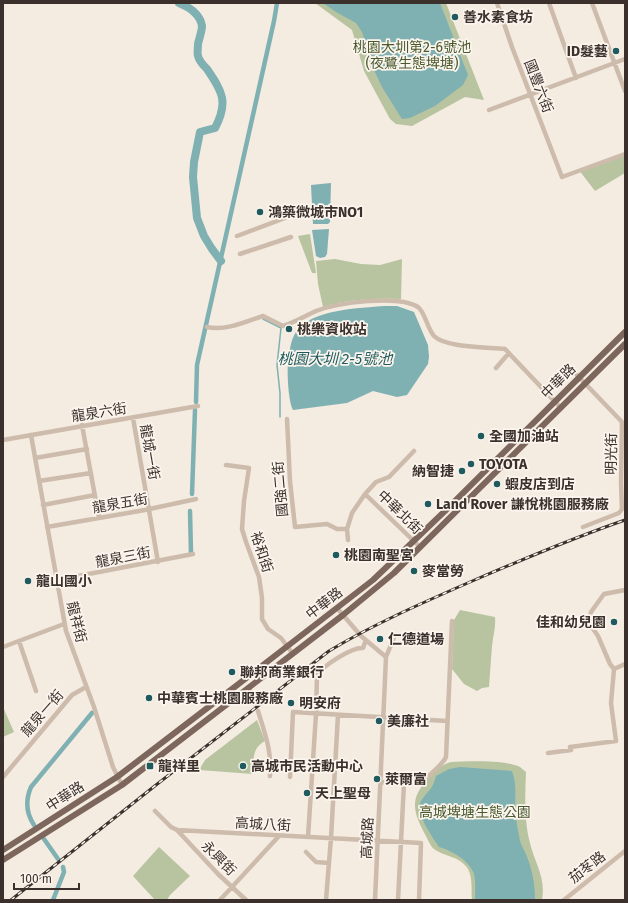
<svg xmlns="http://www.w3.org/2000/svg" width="628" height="903" font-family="'Fira Sans','Noto Sans TC',sans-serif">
<rect width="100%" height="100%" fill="#f4ebe1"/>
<path fill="#b8c4a0" d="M315 3H446L484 100 465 97 412 126 396 124 390 119 364 71 352 30Z
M625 154V173L595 191 579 170Z
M310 234 316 273H312L298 236Z
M335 259 361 264 380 265 402 259 401 299C374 298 349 299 323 307L318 284 316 261Z
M460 610 495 617C496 627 493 636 492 646 491 659 490 673 489 687L482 688 477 691 464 684 452 669 454 620Z
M3 707 14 732 3 737Z
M257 720 265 741C251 749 254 760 253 774L199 770 205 760Z
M451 762C467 761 503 760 518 766 521 767 523 770 526 772 525 795 524 821 530 843 535 864 546 877 542 900H472C471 891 473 878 468 869 460 856 445 857 434 849 431 847 428 840 426 836 417 819 408 803 423 785 431 776 439 765 451 762Z
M159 847 190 876 170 895 167 900H155L133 876Z"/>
<path fill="#7fb0b2" d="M323 3H440L468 75 463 85 435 106 410 118 402 119 382 87 374 70 362 32 356 23 336 12Z
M331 183 330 222 328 224H313L311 185Z
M329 229 327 254 325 257 320 258 316 256 312 230Z
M385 306H397L414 312 428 345 429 357 428 364 407 395 397 397 373 391 347 403 293 410C288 401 287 372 288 361 290 351 290 341 296 332 311 309 360 308 385 306Z
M460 767 512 771C517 785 515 796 515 810 516 820 518 831 520 841 521 845 523 848 525 852 532 868 535 883 535 900H475C475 892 476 882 474 874 470 861 451 850 439 847 432 836 412 810 423 798 430 789 433 788 436 776L449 769Z"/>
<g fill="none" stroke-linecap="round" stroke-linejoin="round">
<path stroke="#7fb0b2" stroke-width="1.5" d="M263 319 281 328 277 365 280 393V417"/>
<path stroke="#7fb0b2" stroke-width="4.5" d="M196 402 197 365 274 21 277 3
M192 494 195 410
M190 511 191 553
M34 825C26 813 25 801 31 787L92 713
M44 839 58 859
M53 900 64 872 63 867"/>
<path stroke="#7fb0b2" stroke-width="8" d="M179 3C189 7 200 14 202 26 202 31 199 39 198 44 198 48 197 53 198 56 199 61 204 66 207 69 222 91 229 102 215 128L200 132 194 162 193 177 197 218 204 236 212 249 221 261"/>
<path stroke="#cfc6bd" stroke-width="4.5" stroke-dasharray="4.5 2" stroke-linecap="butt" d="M253 698 258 711"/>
<path stroke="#cdbbac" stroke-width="4.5" d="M497 3 512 47 562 177 625 154
M549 3 576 78
M592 3 625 91
M489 110 625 59
M237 236 285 218
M240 254 291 237
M207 327C226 331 245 322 263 316L283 326C295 322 305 316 316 311 337 303 398 294 418 307 425 312 427 328 434 336 446 348 488 347 505 349L561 408
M496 368 509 353
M576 374 622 422 621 483 622 509 619 513 583 527
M133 418 158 562
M287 419 290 481 295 527 327 524 337 529H347
M82 425 99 518
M31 435 66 631 94 707 113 767 122 785
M3 440 198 406
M35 458 87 449
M226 465 249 468 244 501 242 529 246 542 259 577 262 598V619L268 629 281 638 293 654
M39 481 91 473
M365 494 420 547
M43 505 95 495
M47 527 145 510 196 499
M348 540 347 529 352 513 365 494 376 482 389 477 414 451
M57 580 193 554
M337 608 361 636 386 657 375 900
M19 641 36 691
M3 647 64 624
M386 657 395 635 428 636V638
M614 669 610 664 598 636 589 623 591 612 604 594 625 590
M249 688 253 698
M258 711C265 734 272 751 270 776
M548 753 571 750 570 747 616 741 611 703 614 669 625 664
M3 777 72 695 86 687
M290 777 293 712 447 721
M380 782 421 784C428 775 442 766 446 757L452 621
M155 811 171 827 177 830 421 843 419 900
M177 830 218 874 246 900
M308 837 316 714 317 675C324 665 352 647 363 648L366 640
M306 852 316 862 329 863
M220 900 279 836
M326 900 331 838 338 715
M398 900 404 783
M564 900 625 851"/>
<path stroke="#7d675c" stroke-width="6" d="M3 850 117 777 223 696 373 580 447 509 625 332
M3 860 122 785 343 615 394 573 625 344"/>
<g stroke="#3b302b" stroke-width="3">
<path id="rail" d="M11 900 156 785 329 651C374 624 422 603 470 582 521 560 573 538 625 520"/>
</g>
<use href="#rail" stroke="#fbf5ee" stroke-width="1.5" stroke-dasharray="4.5" stroke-linecap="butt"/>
</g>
<g fill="#1f5a5e" stroke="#fbf5ee" stroke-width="1.5">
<circle cx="455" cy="17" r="4"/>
<circle cx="616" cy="51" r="4"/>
<circle cx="260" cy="212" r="4"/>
<circle cx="289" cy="329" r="4"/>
<circle cx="481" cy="436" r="4"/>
<circle cx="471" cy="464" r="4"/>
<circle cx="462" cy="471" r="4"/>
<circle cx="497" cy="484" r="4"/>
<circle cx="428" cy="504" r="4"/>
<circle cx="336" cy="555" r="4"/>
<circle cx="414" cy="571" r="4"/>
<circle cx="28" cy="581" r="4"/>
<circle cx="614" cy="622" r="4"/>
<circle cx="380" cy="639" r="4"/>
<circle cx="232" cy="672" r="4"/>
<circle cx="149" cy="698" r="4"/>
<circle cx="291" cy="703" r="4"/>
<circle cx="379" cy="721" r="4"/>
<rect x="146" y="762" width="8" height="8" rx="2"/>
<circle cx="243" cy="766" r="4"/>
<circle cx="377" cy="779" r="4"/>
<circle cx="307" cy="793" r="4"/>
</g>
<g text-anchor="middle" stroke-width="3.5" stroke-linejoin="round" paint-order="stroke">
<g font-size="14" font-weight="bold" fill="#3b302b" stroke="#fbf5ee" text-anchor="start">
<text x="463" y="22">善水素食坊</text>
<text x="608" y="56" text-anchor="end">ID髮藝</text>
<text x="268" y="217">鴻築微城市NO1</text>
<text x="297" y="334">桃樂資收站</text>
<text x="489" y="441">全國加油站</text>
<text x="479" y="469">TOYOTA</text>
<text x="454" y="476" text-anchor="end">納智捷</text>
<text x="505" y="489">蝦皮店到店</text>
<text x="436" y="509">Land Rover 謙悅桃園服務廠</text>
<text x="344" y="560">桃園南聖宮</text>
<text x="422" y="576">麥當勞</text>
<text x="36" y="586">龍山國小</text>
<text x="606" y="627" text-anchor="end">佳和幼兒園</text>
<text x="388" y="644">仁德道場</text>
<text x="240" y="677">聯邦商業銀行</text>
<text x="157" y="703">中華賓士桃園服務廠</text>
<text x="299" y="708">明安府</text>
<text x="387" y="726">美廉社</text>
<text x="158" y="771">龍祥里</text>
<text x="251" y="771">高城市民活動中心</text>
<text x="385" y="784">萊爾富</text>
<text x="315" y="798">天上聖母</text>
</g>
<g font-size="14" fill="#4a5a2e" stroke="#fbf5ee">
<text x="412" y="52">桃園大圳第2-6號池<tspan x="412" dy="16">(夜鷺生態埤塘)</tspan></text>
<text x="475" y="817">高城埤塘生態公園</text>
</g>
<g font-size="14" fill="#3b302b" stroke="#fbf5ee">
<text transform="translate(539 86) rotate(69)" y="5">國豐六街</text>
<text transform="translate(558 381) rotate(-45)" y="5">中華路</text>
<text transform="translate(99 412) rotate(-9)" y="5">龍泉六街</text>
<text transform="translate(150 452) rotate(80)" y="5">龍城一街</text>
<text transform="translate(611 454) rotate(-89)" y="5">明光街</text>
<text transform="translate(280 489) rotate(-95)" y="5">國強二街</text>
<text transform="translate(120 503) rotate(-10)" y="5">龍泉五街</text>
<text transform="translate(400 512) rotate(44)" y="5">中華北街</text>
<text transform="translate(262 552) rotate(72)" y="5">裕和街</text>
<text transform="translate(123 557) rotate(-11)" y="5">龍泉三街</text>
<text transform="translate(324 603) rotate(-38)" y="5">中華路</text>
<text transform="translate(77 622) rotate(76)" y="5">龍祥街</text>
<text transform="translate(42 713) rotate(-49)" y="5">龍泉一街</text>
<text transform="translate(65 796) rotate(-33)" y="5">中華路</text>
<text transform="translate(263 824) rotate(3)" y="5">高城八街</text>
<text transform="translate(367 838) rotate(-87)" y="5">高城路</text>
<text transform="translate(219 858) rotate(45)" y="5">永興街</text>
<text transform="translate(587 867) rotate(-38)" y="5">茄苳路</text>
</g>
<g font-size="15" font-style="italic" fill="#1f5a5e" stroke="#fbf5ee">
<text x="335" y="364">桃園大圳 2-5號池</text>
</g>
</g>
<rect width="628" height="903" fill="none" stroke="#3b302b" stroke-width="8"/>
<path d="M14 883v6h65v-6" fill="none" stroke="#3b302b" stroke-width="2"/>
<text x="20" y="883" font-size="12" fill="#3b302b" stroke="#fbf5ee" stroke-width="3" paint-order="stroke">100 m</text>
</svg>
